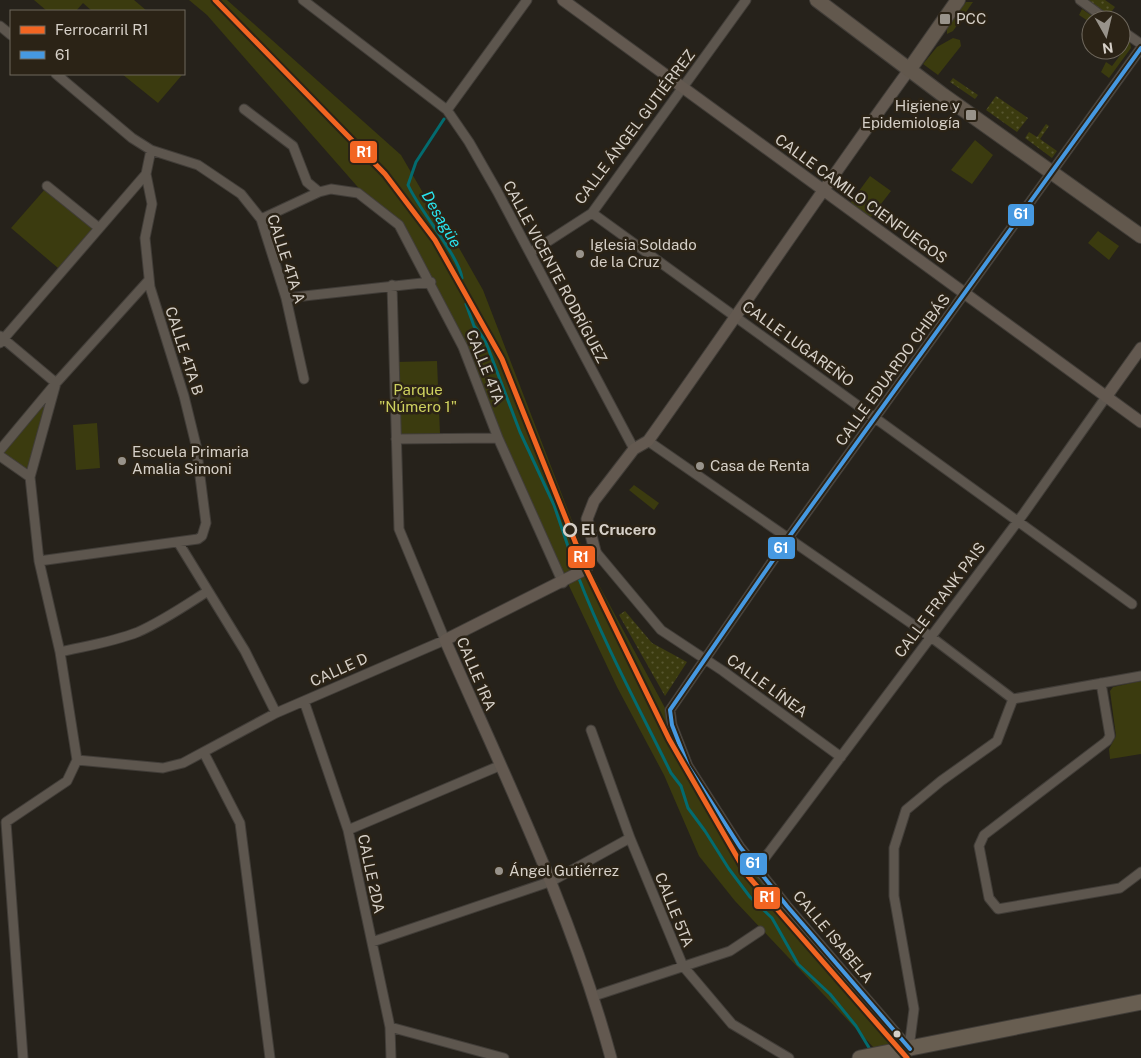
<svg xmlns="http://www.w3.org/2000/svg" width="1141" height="1058" font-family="'Public Sans',sans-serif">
<defs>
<pattern id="garden-dots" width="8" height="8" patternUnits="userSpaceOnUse" patternTransform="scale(1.25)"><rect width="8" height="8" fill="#3b3b0f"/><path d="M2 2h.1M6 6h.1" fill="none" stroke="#575630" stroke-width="1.8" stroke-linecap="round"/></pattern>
</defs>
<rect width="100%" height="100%" fill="#26221b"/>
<path fill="#3b3b0f" d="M34 0H134L147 11H92L83 3 76 11H47Z
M189 0H227L401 155 440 222 446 225 483 290 591 570 665 708C671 744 689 770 707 801L903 1046 875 1049 735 901 699 856 664 775 617 687 498 436 469 350 400 223 363 193 207 15Z
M966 2H973L953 31 947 34V27Z
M1082 9 1098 20H1091V23L1079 15Z
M1121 36 1130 42 1131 48 1109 78 1101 72 1106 62 1112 66 1121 54 1116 50H1121Z
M953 38 960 40 961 46 938 75 923 64 937 47Z
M122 74H180L182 75 158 103Z
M975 140 993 155 972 184 951 170Z
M870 176 891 191 868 221 848 206Z
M46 188 93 228 58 268 11 228Z
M1098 231 1119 246 1109 260 1088 243Z
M437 361 440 434 399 435 396 362Z
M56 383 30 477 0 456Z
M97 423 100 468 76 470 73 425Z
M634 485 659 503 654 510 629 490Z
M1141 681V754L1110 759 1109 749 1116 736 1110 691 1113 687Z"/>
<path fill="url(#garden-dots)" d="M1087 0H1105L1115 7 1108 16Z
M953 78 978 95 975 99 950 82Z
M996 96 1028 118 1017 132 986 110Z
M1046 124 1049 126 1040 139 1057 151 1052 158 1025 138 1029 132 1037 137Z
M625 611 652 643 687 662 665 696 619 615Z"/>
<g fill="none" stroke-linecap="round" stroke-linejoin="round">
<path stroke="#036b6f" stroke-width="3" d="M444 119 416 162 408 185C419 210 459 256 462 278
M466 304 474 326 485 340 520 432 554 505 576 570
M578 576C604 644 639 708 671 773L681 786 688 808 705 831 729 869 750 897 772 918 798 964 830 994 856 1026 871 1051"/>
<g stroke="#413d38" stroke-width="11">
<path id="street" d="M303 0 447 110 469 142 497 191 634 449
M1080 0 1107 20
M0 26 11 35
M1121 30 1141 44
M56 74 132 138 151 150 198 165 241 194 261 219 286 298 304 379
M244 109 293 146 307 182 319 192
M447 110 527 0
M47 186 99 228
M592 213 1132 604
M261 219 319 192 331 189 358 193 399 225 463 347 498 438 563 583
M530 253 592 213 746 0
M286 298 431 282
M0 343 146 174
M396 439 498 438
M648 441 931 637 1013 699
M0 450 56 383 0 336
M0 456 30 477 39 561 60 652 77 760
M30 477 56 383 149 280
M178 542 245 651 276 713
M595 551 661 630 723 671 841 757
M39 561 198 539 202 536 206 523 196 445 184 396 150 287 145 238 152 204 146 174 151 150
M60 652C86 646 113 642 138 632 163 621 186 605 208 591
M1101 683 1110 736 1107 741 984 835 979 846 989 898 998 909 1120 888 1141 872
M1013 699 1141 676
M304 701 348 830 390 1027 391 1058
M591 730 630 838 683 966 732 1024 789 1058
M204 753 240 823 270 1058
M77 760 163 768 183 763 276 713 445 640 399 529 392 285
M348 830 499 766
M758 867 1024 513 1106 397
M372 942 552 881 630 838
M594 996 730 951 760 931
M390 1027 504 1058
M909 1048 914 1009 894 896V848L906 810 941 781 997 741 1013 699
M910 1049 787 906 740 847 688 766 672 725 670 710 789 537 1141 48
M23 1058 6 822 67 781 77 760"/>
</g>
<g stroke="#413d38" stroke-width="13">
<path id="secondary" d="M563 0 1141 422
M1106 397 1141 348
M611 1058C572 913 505 777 445 640L586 569 595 551 587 519 594 501 634 449 648 441C736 318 820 192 909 70"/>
</g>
<g stroke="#413d38" stroke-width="16">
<path id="primary" d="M817 0 943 95 1141 236
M909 70 958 0"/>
</g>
<g stroke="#413d38" stroke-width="17">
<path id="highway" d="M860 1058 1141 1002"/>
</g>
<use href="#street" stroke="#5d564e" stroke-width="9"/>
<use href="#secondary" stroke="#635950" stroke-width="11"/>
<use href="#primary" stroke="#62584d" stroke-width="14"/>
<use href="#highway" stroke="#685e51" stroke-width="15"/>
<g stroke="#2b2316" stroke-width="8">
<path id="bus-1" d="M910 1049 787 906 740 847 688 766 672 725 670 710 789 537 1141 48"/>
</g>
<use href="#bus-1" stroke="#4699e1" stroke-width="4"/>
<g stroke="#2b2316" stroke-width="9">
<path id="rail-1" d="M215 0 385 174 435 240 502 359 586 569 669 739 748 876 907 1058"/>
</g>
<use href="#rail-1" stroke="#f26522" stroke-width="5"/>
</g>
<g fill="#98938b" stroke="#2b2316" stroke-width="2">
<rect x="939" y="13" width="12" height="12" rx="2.5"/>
<rect x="965" y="109" width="12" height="12" rx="2.5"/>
<circle cx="580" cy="254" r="5"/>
<circle cx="122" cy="461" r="5"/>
<circle cx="700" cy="466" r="5"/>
<circle cx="499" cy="871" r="5"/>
</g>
<circle fill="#2b2316" stroke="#d6d0c8" stroke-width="2.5" cx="570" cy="530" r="6"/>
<circle fill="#d6d0c8" stroke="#2b2316" stroke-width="2" cx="897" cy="1034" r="4.5"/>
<g text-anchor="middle" stroke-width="5" stroke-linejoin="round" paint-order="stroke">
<g font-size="15" fill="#d6d0c8" stroke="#2b2316" text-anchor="start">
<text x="956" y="24">PCC</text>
<text x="960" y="111" text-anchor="end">Higiene y<tspan x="960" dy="17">Epidemiología</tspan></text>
<text x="590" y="250">Iglesia Soldado<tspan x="590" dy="17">de la Cruz</tspan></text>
<text x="132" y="457">Escuela Primaria<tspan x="132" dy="17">Amalia Simoni</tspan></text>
<text x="710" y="471">Casa de Renta</text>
<text x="509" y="876">Ángel Gutiérrez</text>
</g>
<g font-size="15" fill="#d6d0c8" stroke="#2b2316">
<text transform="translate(635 127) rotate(-53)" y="5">CALLE ÁNGEL GUTIÉRREZ</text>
<text transform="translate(861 199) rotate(36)" y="5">CALLE CAMILO CIENFUEGOS</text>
<text transform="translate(286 259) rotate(72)" y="5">CALLE 4TA A</text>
<text transform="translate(555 272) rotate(62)" y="5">CALLE VICENTE RODRÍGUEZ</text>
<text transform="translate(798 344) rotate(36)" y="5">CALLE LUGAREÑO</text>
<text transform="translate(184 351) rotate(72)" y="5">CALLE 4TA B</text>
<text transform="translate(485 367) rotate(68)" y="5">CALLE 4TA</text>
<text transform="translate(893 370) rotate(-54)" y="5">CALLE EDUARDO CHIBÁS</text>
<text transform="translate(940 600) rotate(-53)" y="5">CALLE FRANK PAIS</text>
<text transform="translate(339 670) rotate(-24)" y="5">CALLE D</text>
<text transform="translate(476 674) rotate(67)" y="5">CALLE 1RA</text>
<text transform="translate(767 686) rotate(36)" y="5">CALLE LÍNEA</text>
<text transform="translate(371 874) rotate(78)" y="5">CALLE 2DA</text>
<text transform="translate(674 910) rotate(68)" y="5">CALLE 5TA</text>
<text transform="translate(833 937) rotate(50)" y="5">CALLE ISABELA</text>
</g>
<g font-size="15" fill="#ced15f" stroke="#2b2316">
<text x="418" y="395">Parque<tspan x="418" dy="17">"Número 1"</tspan></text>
</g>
<g font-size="15" font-weight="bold" fill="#d6d0c8" stroke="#2b2316" text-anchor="start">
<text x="581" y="535">El Crucero</text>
</g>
<g font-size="16" font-style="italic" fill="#28e4ee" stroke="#2b2316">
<text transform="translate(442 219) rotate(60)" y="6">Desagüe</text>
</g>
</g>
<g stroke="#2b2316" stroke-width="2">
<rect x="349" y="140" width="29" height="24" rx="5" fill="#f26522"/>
<rect x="1007" y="203" width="28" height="24" rx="5" fill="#4699e1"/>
<rect x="767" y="536" width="29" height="24" rx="5" fill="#4699e1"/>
<rect x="567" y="545" width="29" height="24" rx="5" fill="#f26522"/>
<rect x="739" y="852" width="29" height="24" rx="5" fill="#4699e1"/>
<rect x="753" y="886" width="28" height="24" rx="5" fill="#f26522"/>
</g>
<g font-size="14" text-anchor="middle" font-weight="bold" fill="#fff">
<text x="364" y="157">R1</text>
<text x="1021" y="219">61</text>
<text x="781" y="553">61</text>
<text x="581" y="562">R1</text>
<text x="753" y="868">61</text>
<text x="767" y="902">R1</text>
</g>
<rect x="10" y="10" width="175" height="65" fill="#2b2316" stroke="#6f685d"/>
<rect x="20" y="26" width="25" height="8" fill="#f26522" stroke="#6f685d"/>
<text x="55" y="35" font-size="15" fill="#d6d0c8">Ferrocarril R1</text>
<rect x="20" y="51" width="25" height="8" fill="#4699e1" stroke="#6f685d"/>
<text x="55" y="60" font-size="15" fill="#d6d0c8">61</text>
<g transform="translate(1106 35) rotate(172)"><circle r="24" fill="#2b2316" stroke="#6f685d"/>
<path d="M0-4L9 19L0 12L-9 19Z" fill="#98938b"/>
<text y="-8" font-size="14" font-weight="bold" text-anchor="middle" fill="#d6d0c8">N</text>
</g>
</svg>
